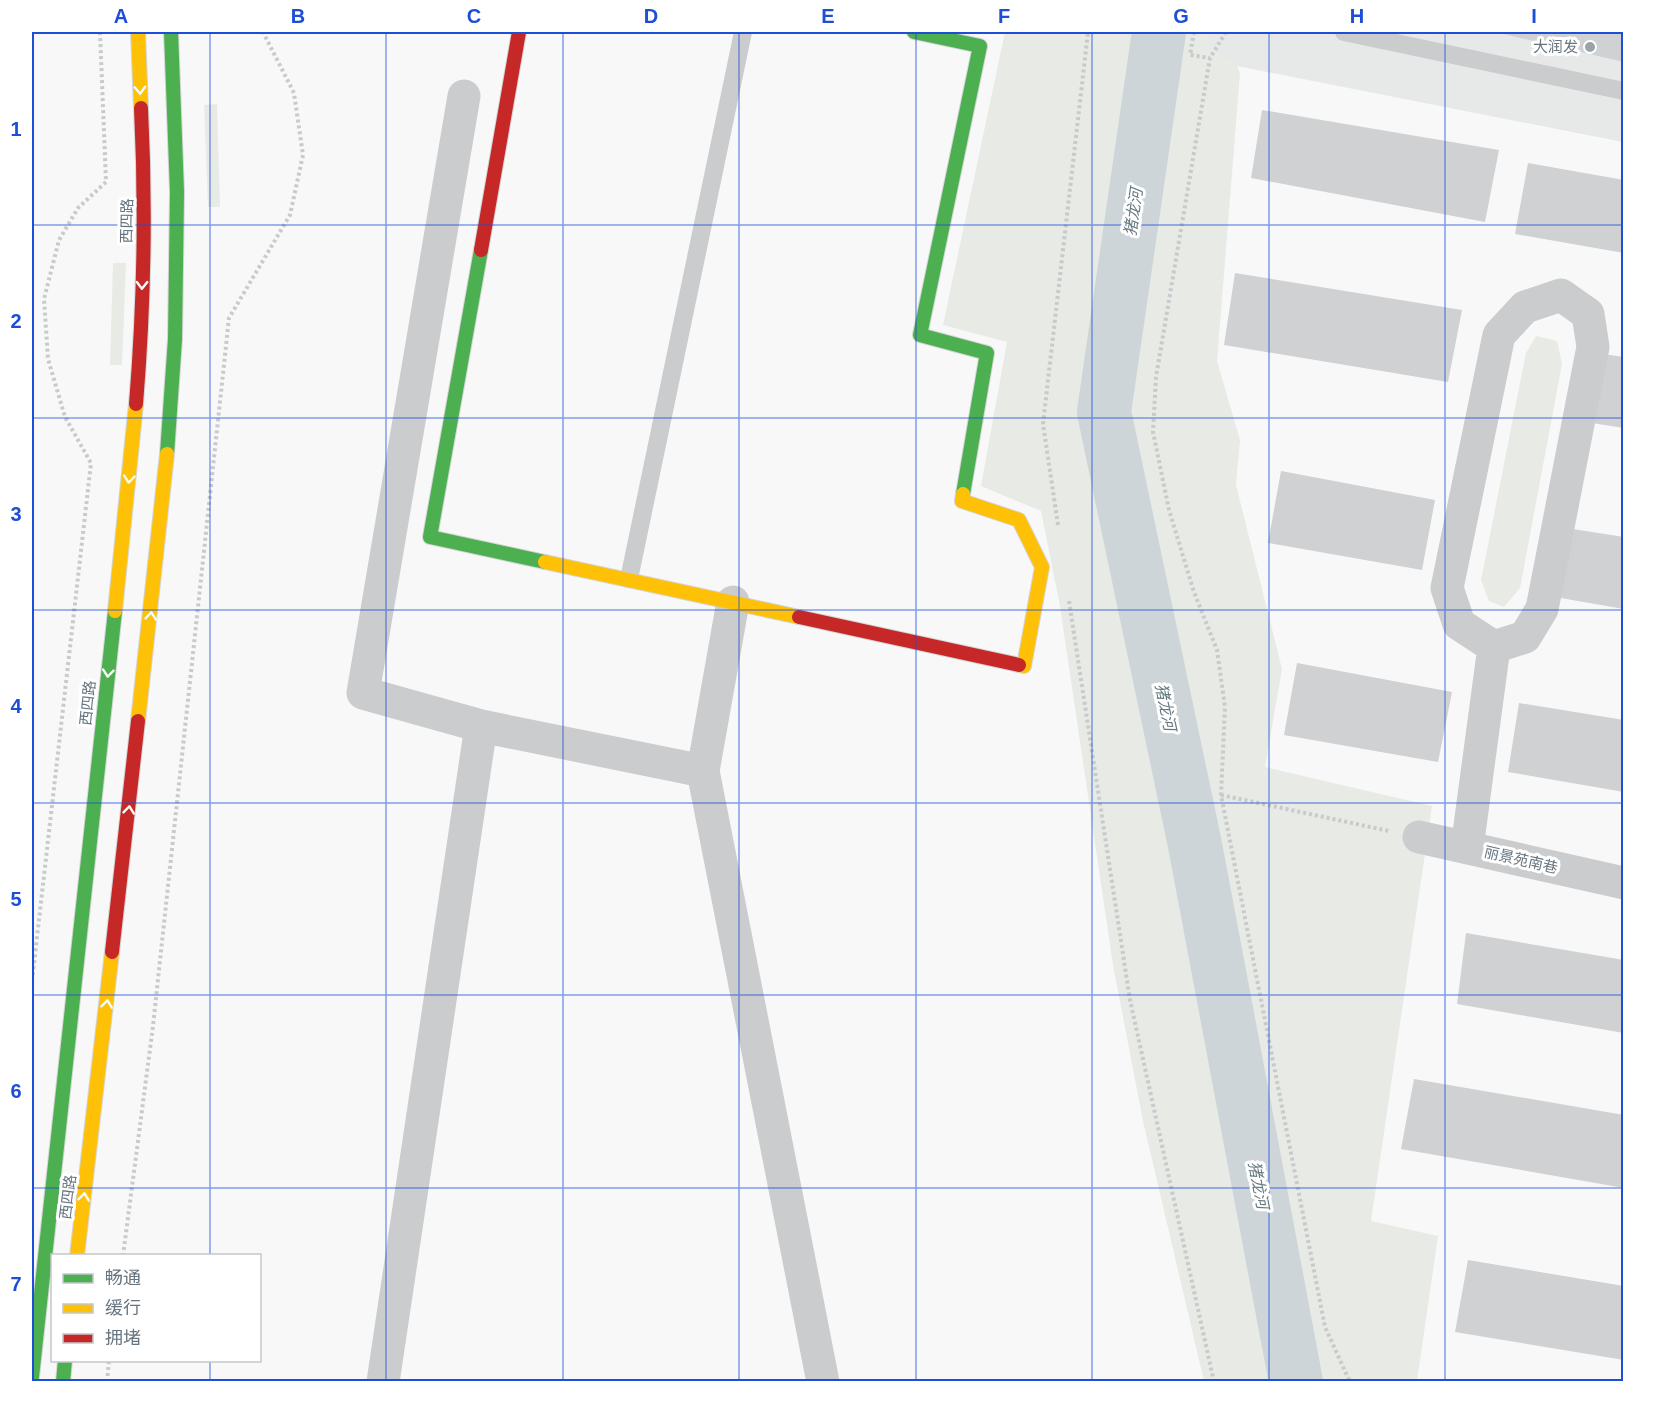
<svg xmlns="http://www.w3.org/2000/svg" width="1655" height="1413" font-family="Arial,'Noto Sans SC',sans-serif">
<rect width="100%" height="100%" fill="#f8f8f8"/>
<path fill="#e7e8e8" d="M1208 32H1623V142L1237 66 1206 46Z"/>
<path fill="#e7eae5" d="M1005 32H1208L1206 46 1237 66 1240 73 1217 361 1240 440 1236 485 1282 669 1265 767 1432 806 1371 1221 1438 1236 1417 1381H1204L1143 1121 1113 965 1060 606 1041 511 981 486 1007 342 943 325Z
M217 104 220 207H208L204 105Z
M113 263H126L122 365H110Z
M1536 336 1557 341 1562 364 1520 588 1504 607 1489 601 1481 580 1526 353Z"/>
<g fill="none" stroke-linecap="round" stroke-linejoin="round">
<path stroke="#ced5d8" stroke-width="54" d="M1159 32 1104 412 1195 845 1296 1382"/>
</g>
<path fill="#cfd1d2" d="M1495 32H1624V62Z
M1262 110 1499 150 1485 222 1251 178Z
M1528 163 1624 180V253L1515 234Z
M1235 273 1462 310 1448 382 1224 345Z
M1603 354 1624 357V428L1592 423Z
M1281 471 1435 500 1422 570 1268 543Z
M1560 527 1624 537V609L1549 596Z
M1297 663 1452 692 1438 762 1284 735Z
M1519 703 1624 720V792L1508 772Z
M1466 933 1624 960V1033L1457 1004Z
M1414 1079 1624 1115V1188L1401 1149Z
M1468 1260 1624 1286V1360L1455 1332Z"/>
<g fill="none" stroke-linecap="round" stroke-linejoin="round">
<g stroke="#d4d5d6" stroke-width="16">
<path id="fast" d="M914 32 980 46 920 335 987 353 963 494
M481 250 430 537 545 562
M167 454 175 339 177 192 171 32
M32 1377 115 611
M63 1382 65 1360"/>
</g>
<g stroke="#d4d5d6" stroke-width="16">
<path id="slow" d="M138 32 141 108
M963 494 962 501 1019 520 1042 567 1024 666 1019 665
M545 562 799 617
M115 611 136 404
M138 721 167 454
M77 1256 112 952"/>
</g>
<g stroke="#d4d5d6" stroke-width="16">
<path id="jam" d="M481 250 519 32
M136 404C144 306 146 207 141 108
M799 617 1019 665
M112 952 138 721"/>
</g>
<path stroke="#c8cacb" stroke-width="4" stroke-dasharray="3 3" stroke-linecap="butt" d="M1194 32 1190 55 1210 58
M1226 32 1210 58 1156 377 1153 432 1169 510 1194 592 1217 650 1225 707 1221 795 1325 1327 1350 1382
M1058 525 1043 424 1088 32
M1069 601 1130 1000 1214 1382
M1221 795 1389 831
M32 981 91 463 65 417 48 359 44 299 59 240 78 208 106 182 100 32
M123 1256 153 1026 229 318 290 215 303 155 294 93 263 32
M107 1382 109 1360"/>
<path stroke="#cbcccd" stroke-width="18" d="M1344 32 1624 91
M629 579 743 32"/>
<path stroke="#cbcccd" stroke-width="33" d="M464 96 363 693 481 726
M733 602 703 771 823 1382
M1419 837 1624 883
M1467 848 1494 647 1525 637 1542 609 1593 347 1588 314 1561 295 1525 307 1499 335 1447 588 1459 624 1494 647
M383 1382 481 726 703 771"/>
<use href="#fast" stroke="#4caf50" stroke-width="14"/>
<use href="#slow" stroke="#ffc107" stroke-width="14"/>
<use href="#jam" stroke="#c62828" stroke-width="14"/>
</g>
<defs><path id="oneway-chevron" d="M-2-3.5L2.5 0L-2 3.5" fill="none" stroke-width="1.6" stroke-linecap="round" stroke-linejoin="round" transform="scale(1.5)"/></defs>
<g stroke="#f6fbf6">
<use href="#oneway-chevron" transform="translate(140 90) rotate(88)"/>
<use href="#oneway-chevron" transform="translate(142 285) rotate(91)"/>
<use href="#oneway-chevron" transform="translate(129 479) rotate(96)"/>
<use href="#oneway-chevron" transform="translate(151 616) rotate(-84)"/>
<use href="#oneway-chevron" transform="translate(108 673) rotate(96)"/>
<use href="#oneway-chevron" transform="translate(129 810) rotate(-84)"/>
<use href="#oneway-chevron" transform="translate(107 1004) rotate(-83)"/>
<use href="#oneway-chevron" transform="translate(84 1197) rotate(-83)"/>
</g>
<path fill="none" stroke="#1d4ed8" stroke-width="1.5" stroke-opacity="0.55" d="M210 32V1256M386 32V1382M563 32V1382M739 32V1382M916 32V1382M1092 32V1382M1269 32V1382M1445 32V1382M32 225H1624M32 418H1624M32 610H1624M32 803H1624M32 995H1624M32 1188H1624M210 1360V1382"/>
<circle fill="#99a3aa" stroke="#fff" stroke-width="2" cx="1590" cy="47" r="6"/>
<g text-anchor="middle" stroke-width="6" stroke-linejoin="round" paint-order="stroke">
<g font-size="15" fill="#667580" stroke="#fff" text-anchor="end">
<text x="1578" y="52">大润发</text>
</g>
<g font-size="15" fill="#667580" stroke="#fff">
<text transform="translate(127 221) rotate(-89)" y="5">西四路</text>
<text transform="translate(88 703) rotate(-84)" y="5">西四路</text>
<text transform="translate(1521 860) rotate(13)" y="5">丽景苑南巷</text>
<text transform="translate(68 1197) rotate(-83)" y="5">西四路</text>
</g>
<g font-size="16" font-style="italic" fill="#667a81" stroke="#fff">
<text transform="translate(1133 212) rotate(-82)" y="6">猪龙河</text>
<text transform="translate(1166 707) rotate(78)" y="6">猪龙河</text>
<text transform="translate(1259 1185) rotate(79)" y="6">猪龙河</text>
</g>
</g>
<rect width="1655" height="1413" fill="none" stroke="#ffffff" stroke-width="66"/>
<rect x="51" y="1254" width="210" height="108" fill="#ffffff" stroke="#c2c8cc" stroke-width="1.5"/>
<rect x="63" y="1274" width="30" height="9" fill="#4caf50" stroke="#c2c8cc" stroke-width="1.5"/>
<text x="105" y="1284" font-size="18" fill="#667580">畅通</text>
<rect x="63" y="1304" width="30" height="9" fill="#ffc107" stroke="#c2c8cc" stroke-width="1.5"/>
<text x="105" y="1314" font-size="18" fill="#667580">缓行</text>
<rect x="63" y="1334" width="30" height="9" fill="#c62828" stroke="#c2c8cc" stroke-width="1.5"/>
<text x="105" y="1344" font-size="18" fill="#667580">拥堵</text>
<rect x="33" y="33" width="1589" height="1347" fill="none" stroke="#1d4ed8" stroke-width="2"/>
<g font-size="20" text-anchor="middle" font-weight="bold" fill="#1d4ed8">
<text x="121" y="23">A</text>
<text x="298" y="23">B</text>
<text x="474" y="23">C</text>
<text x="651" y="23">D</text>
<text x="828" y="23">E</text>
<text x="1004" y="23">F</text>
<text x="1181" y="23">G</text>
<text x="1357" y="23">H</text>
<text x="1534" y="23">I</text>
<text x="16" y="136">1</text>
<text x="16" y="328">2</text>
<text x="16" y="521">3</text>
<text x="16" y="713">4</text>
<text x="16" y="906">5</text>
<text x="16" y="1098">6</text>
<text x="16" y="1291">7</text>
</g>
</svg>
